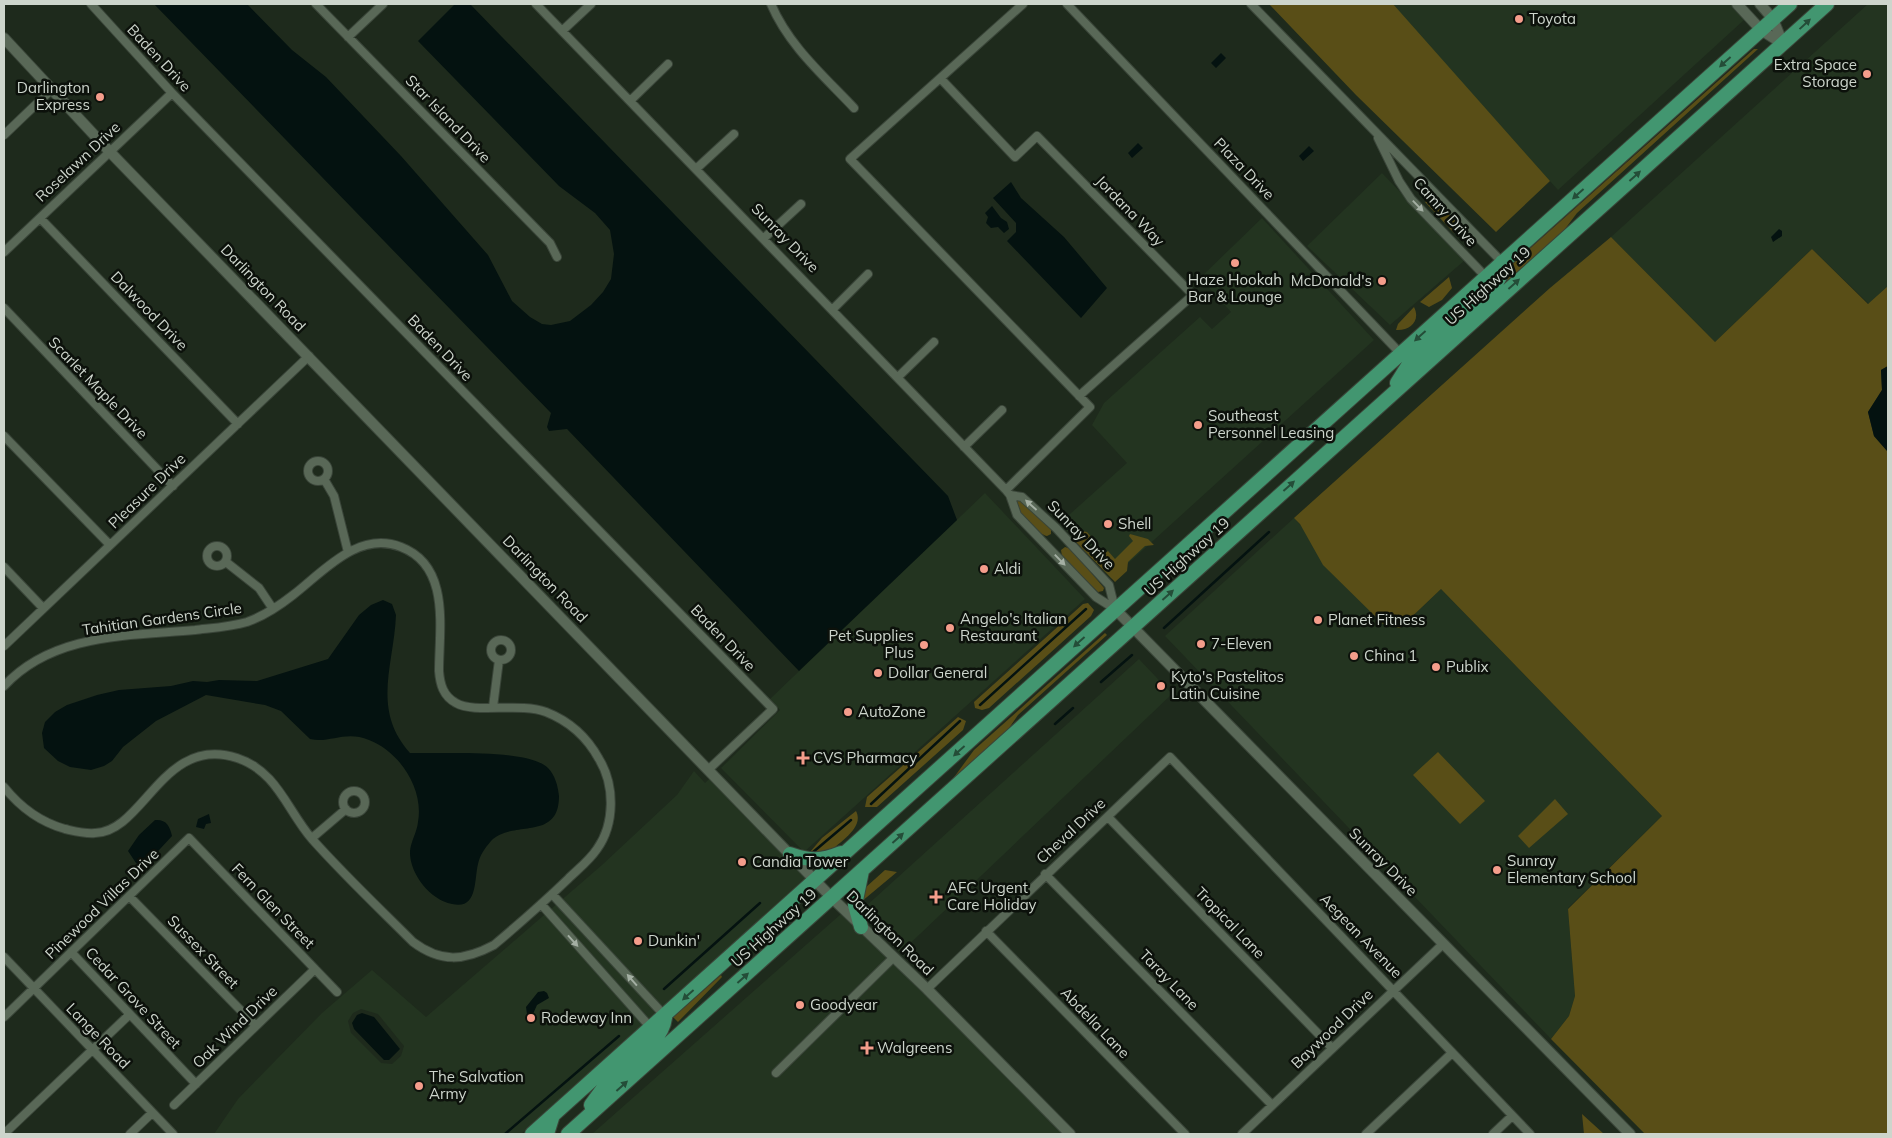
<svg xmlns="http://www.w3.org/2000/svg" width="1892" height="1138" font-family="Mulish,sans-serif">
<rect width="100%" height="100%" fill="#1e2a1c"/>
<path fill="#233420" fill-rule="evenodd" d="M1391 4H1730L1745 19 1558 190Z
M1868 4H1888V286L1869 304 1812 249 1715 342 1611 237Z
M1382 173 1465 260 1390 325 1307 246Z
M1262 218 1374 340 1111 579 1060 523 1127 463 1092 425 1104 403 1200 317 1212 329 1231 312 1200 278Z
M985 493 1085 599 804 852 721 768 780 710 770 699Z
M1294 518 1400 628 1441 589 1662 816 1568 908 1575 996 1569 1016 1551 1039 1165 636Z
M1139 659 1172 694 900 953 865 907Z
M694 771 705 783 710 778 807 879 521 1134H214L238 1099 322 1013 372 970 426 1017 602 865 677 795ZM361 1009 378 1014 404 1046 401 1056 392 1064 381 1063 351 1033 348 1021 353 1013Z
M841 914 923 992 1063 1134H592Z"/>
<path fill="#594e17" d="M1269 4H1393L1550 181 1496 232 1356 95Z
M1754 49H1758L1577 213 1565 229 1503 285 1507 269Z
M1432 196 1461 226 1454 233 1425 202Z
M1611 237 1715 342 1812 249 1868 304 1888 286V366L1881 370 1882 390 1868 412 1874 436 1888 452V1134H1645L1551 1039 1569 1016 1575 996 1568 909 1662 816 1441 589 1400 628 1383 624 1323 565 1300 524 1294 518 1550 288Z
M1449 277 1452 288 1442 300 1429 307 1420 302Z
M1414 307C1421 321 1410 331 1396 330L1398 324Z
M1018 500 1027 504 1051 529V534L1047 536C1035 533 1018 513 1016 501Z
M1075 530 1087 532 1093 539 1088 544 1100 557 1108 551 1115 559 1133 541 1129 536 1130 534 1148 539 1154 545 1145 546 1128 562 1127 571 1115 582 1072 538V533Z
M1065 547 1071 549 1104 588 1103 591 1098 592 1062 556 1061 550Z
M1088 603 1094 610 1091 616 989 708 982 710 975 708 974 702 1083 604Z
M1105 633 1107 635 1018 715 1005 734 952 780 974 750Z
M958 717 966 721 963 730 877 807H865L867 797Z
M1438 752 1485 801 1460 824 1413 775Z
M1555 799 1568 814 1529 848 1518 836Z
M856 811C865 828 838 843 827 854L810 852 822 838Z
M885 870 897 872 861 902 865 888Z
M721 975 722 977 678 1022 673 1017Z
M1582 1114 1604 1134H1584Z"/>
<path fill="#041210" d="M154 4H247L292 50 326 77 401 156 488 255 512 301 530 317 542 324 551 325 570 321 591 305 603 292 611 279 614 254 610 230 595 213 559 186 418 41 455 4H470L948 496 957 520 799 671 567 429 549 431 547 427 551 413Z
M1221 53 1226 58 1216 68 1211 63Z
M1138 143 1143 148 1132 158 1128 153Z
M1309 146 1314 151 1303 161 1299 156Z
M1011 182 1021 198 1064 237 1107 288 1081 318 1007 241 1016 232V223L993 198Z
M992 206 1001 218 1007 222 1009 229 1004 233 998 227 991 228 986 223 988 217 985 213Z
M1779 229 1782 231V236L1773 242 1771 237Z
M1888 366V452L1874 436 1868 412 1882 390 1881 370Z
M383 600 392 604 396 615C394 665 371 709 410 753 439 754 528 748 548 768 555 775 558 786 559 796 559 842 513 819 491 841 485 848 480 855 478 864 474 880 478 910 452 904 430 900 409 873 410 851 411 841 417 832 418 822 424 789 400 752 369 740 345 730 329 744 310 739L281 711 265 705 206 695 156 721 123 747 112 761 104 766 91 770 70 767 58 761 44 748 42 733 45 722 55 712 67 705 97 695 119 690 171 686 193 681 207 682 219 680 257 681 328 659 359 615 371 605Z
M209 814 211 823 206 824 204 829 196 827 198 819Z
M155 820C166 819 170 826 172 836L148 862 142 866 136 863 128 851 139 835Z
M544 991 547 993 549 998 537 1005 533 1014H527L526 1007 538 992Z
M362 1013 374 1017 400 1049 389 1060H384L354 1029 352 1023 357 1015Z"/>
<g fill="none" stroke-linecap="round" stroke-linejoin="round">
<path stroke="#041210" stroke-width="2.5" d="M1164 628 1269 532
M1101 682 1132 655
M980 705 1086 609
M1055 724 1073 708
M871 804 960 721
M812 853 851 820
M664 989 760 903
M505 1134 619 1036"/>
<g stroke="#3a4539" stroke-width="10">
<path id="minor" d="M91 4 172 93 773 709 709 769
M316 4 550 243 557 257
M536 4 1006 490 1010 495 1017 515 1096 597 1115 609
M771 4C789 46 823 75 854 108
M1067 4 1401 354
M1251 4 1502 262
M562 31 591 4
M348 37 383 4
M941 79 1015 157 1037 136 1193 295 1079 396
M631 100 668 64
M4 135 51 90
M1378 138 1399 181 1411 199 1486 277
M696 169 734 134
M40 218 238 424
M764 238 801 204
M4 252 172 93
M4 308 173 486
M833 309 868 274
M898 377 934 342
M4 436 110 545
M964 447 1002 410
M308 471a10 10 0 1 1 20 0a10 10 0 1 1-20 0Z
M324 479 334 496 348 552
M1006 490 1090 407 850 159 1023 4
M1010 495 1022 497 1056 528 1109 585 1115 609
M207 556a10 10 0 1 1 20 0a10 10 0 1 1-20 0Z
M226 562 259 588 273 609
M4 567 43 608
M491 650a10 10 0 1 1 20 0a10 10 0 1 1-20 0Z
M4 646 309 356
M4 686C53 633 128 636 195 630 212 628 230 627 247 622 264 616 279 606 293 595 323 572 358 530 401 547 451 566 439 629 439 671 440 684 443 696 456 703 475 714 520 702 546 712 569 721 587 737 599 759 615 785 615 824 597 849 589 861 577 870 568 879 544 902 519 924 494 945 464 961 441 963 413 942 379 908 344 875 312 839 287 810 277 771 237 758 163 734 144 832 95 833 85 834 74 831 65 829 40 822 20 807 4 787
M493 707 499 660
M343 802a11 11 0 1 1 22 0a11 11 0 1 1-22 0Z
M1108 817 1332 1048
M312 838 346 809
M1045 874 1272 1105
M552 894 665 1016
M130 897 256 1026
M541 904 651 1028
M986 931 1185 1134
M71 952 196 1084
M4 957 173 1134
M927 989 1170 757 1530 1134
M4 1017 189 838 337 992
M776 1073 893 958
M174 1105 315 969
M4 1134 129 1015
M130 1134 152 1113
M1242 1134 1443 944
M1366 1134 1452 1053
M1493 1134 1512 1116"/>
</g>
<g stroke="#3a4539" stroke-width="12">
<path id="tertiary" d="M1737 4 1761 30 1783 44
M1760 4 1773 19 1783 44
M4 38 110 152 832 898 927 989 1070 1134
M1115 609 1630 1134"/>
</g>
<g stroke="#3a4539" stroke-width="16">
<path id="trunk" d="M1397 383 1409 364 1495 286 1502 273V262
M790 854C810 861 821 861 841 853
M861 927 855 905 862 871
M591 1105C597 1097 603 1087 611 1080 627 1063 662 1044 665 1018
M532 1134 1790 4
M547 1134 553 1115
M568 1134 1827 4"/>
</g>
<use href="#minor" stroke="#596857" stroke-width="8"/>
<use href="#tertiary" stroke="#596857" stroke-width="10"/>
<use href="#trunk" stroke="#429670" stroke-width="14"/>
</g>
<defs><path id="oneway-solid" d="M-6-.8H1V-3.2L6.5 0L1 3.2V.8H-6Z" transform="scale(1.25)"/></defs>
<g fill="#244d38">
<use href="#oneway-solid" transform="translate(1805 24) rotate(-43)"/>
<use href="#oneway-solid" transform="translate(1725 62) rotate(138)"/>
<use href="#oneway-solid" transform="translate(1635 176) rotate(-42)"/>
<use href="#oneway-solid" transform="translate(1578 194) rotate(138)"/>
<use href="#oneway-solid" transform="translate(1514 284) rotate(-42)"/>
<use href="#oneway-solid" transform="translate(1420 336) rotate(138)"/>
<use href="#oneway-solid" transform="translate(1289 486) rotate(-42)"/>
<use href="#oneway-solid" transform="translate(1168 595) rotate(-42)"/>
<use href="#oneway-solid" transform="translate(1079 642) rotate(138)"/>
<use href="#oneway-solid" transform="translate(959 751) rotate(138)"/>
<use href="#oneway-solid" transform="translate(898 838) rotate(-42)"/>
<use href="#oneway-solid" transform="translate(743 978) rotate(-42)"/>
<use href="#oneway-solid" transform="translate(688 995) rotate(138)"/>
<use href="#oneway-solid" transform="translate(622 1086) rotate(-42)"/>
</g>
<g fill="#a4afa3">
<use href="#oneway-solid" transform="translate(1418 206) rotate(46)"/>
<use href="#oneway-solid" transform="translate(1031 505) rotate(-138)"/>
<use href="#oneway-solid" transform="translate(1060 560) rotate(46)"/>
<use href="#oneway-solid" transform="translate(573 941) rotate(48)"/>
<use href="#oneway-solid" transform="translate(632 980) rotate(-131)"/>
</g>
<g fill="#f49d8b" stroke="#0c110b" stroke-width="2">
<circle cx="1519" cy="19" r="5"/>
<circle cx="1867" cy="74" r="5"/>
<circle cx="100" cy="97" r="5"/>
<circle cx="1235" cy="263" r="5"/>
<circle cx="1382" cy="281" r="5"/>
<circle cx="1198" cy="425" r="5"/>
<circle cx="1108" cy="524" r="5"/>
<circle cx="984" cy="569" r="5"/>
<circle cx="1318" cy="620" r="5"/>
<circle cx="950" cy="628" r="5"/>
<circle cx="1201" cy="644" r="5"/>
<circle cx="924" cy="645" r="5"/>
<circle cx="1354" cy="656" r="5"/>
<circle cx="1436" cy="667" r="5"/>
<circle cx="878" cy="673" r="5"/>
<circle cx="1161" cy="686" r="5"/>
<circle cx="848" cy="712" r="5"/>
<path d="M800.5 750.5h5v5h5v5h-5v5h-5v-5h-5v-5h5z"/>
<circle cx="742" cy="862" r="5"/>
<circle cx="1497" cy="870" r="5"/>
<path d="M933.5 889.5h5v5h5v5h-5v5h-5v-5h-5v-5h5z"/>
<circle cx="638" cy="941" r="5"/>
<circle cx="800" cy="1005" r="5"/>
<circle cx="531" cy="1018" r="5"/>
<path d="M864.5 1040.5h5v5h5v5h-5v5h-5v-5h-5v-5h5z"/>
<circle cx="419" cy="1086" r="5"/>
</g>
<g text-anchor="middle" stroke-width="5" stroke-linejoin="round" paint-order="stroke">
<g font-size="15" fill="#cdd5cc" stroke="#0c110b" text-anchor="start">
<text x="1529" y="24">Toyota</text>
<text x="1857" y="70" text-anchor="end">Extra Space<tspan x="1857" dy="17">Storage</tspan></text>
<text x="90" y="93" text-anchor="end">Darlington<tspan x="90" dy="17">Express</tspan></text>
<text x="1235" y="285" text-anchor="middle">Haze Hookah<tspan x="1235" dy="17">Bar &amp; Lounge</tspan></text>
<text x="1372" y="286" text-anchor="end">McDonald's</text>
<text x="1208" y="421">Southeast<tspan x="1208" dy="17">Personnel Leasing</tspan></text>
<text x="1118" y="529">Shell</text>
<text x="994" y="574">Aldi</text>
<text x="960" y="624">Angelo's Italian<tspan x="960" dy="17">Restaurant</tspan></text>
<text x="1328" y="625">Planet Fitness</text>
<text x="914" y="641" text-anchor="end">Pet Supplies<tspan x="914" dy="17">Plus</tspan></text>
<text x="1211" y="649">7-Eleven</text>
<text x="1364" y="661">China 1</text>
<text x="1446" y="672">Publix</text>
<text x="888" y="678">Dollar General</text>
<text x="1171" y="682">Kyto's Pastelitos<tspan x="1171" dy="17">Latin Cuisine</tspan></text>
<text x="858" y="717">AutoZone</text>
<text x="813" y="763">CVS Pharmacy</text>
<text x="1507" y="866">Sunray<tspan x="1507" dy="17">Elementary School</tspan></text>
<text x="752" y="867">Candia Tower</text>
<text x="947" y="893">AFC Urgent<tspan x="947" dy="17">Care Holiday</tspan></text>
<text x="648" y="946">Dunkin'</text>
<text x="810" y="1010">Goodyear</text>
<text x="541" y="1023">Rodeway Inn</text>
<text x="877" y="1053">Walgreens</text>
<text x="429" y="1082">The Salvation<tspan x="429" dy="17">Army</tspan></text>
</g>
<g font-size="15" fill="#cdd5cc" stroke="#0c110b">
<text transform="translate(159 58) rotate(47)" y="5">Baden Drive</text>
<text transform="translate(448 119) rotate(46)" y="5">Star Island Drive</text>
<text transform="translate(78 162) rotate(-43)" y="5">Roselawn Drive</text>
<text transform="translate(1244 169) rotate(46)" y="5">Plaza Drive</text>
<text transform="translate(1130 211) rotate(46)" y="5">Jordana Way</text>
<text transform="translate(1445 212) rotate(48)" y="5">Camry Drive</text>
<text transform="translate(785 238) rotate(46)" y="5">Sunray Drive</text>
<text transform="translate(1488 286) rotate(-42)" y="5">US Highway 19</text>
<text transform="translate(263 288) rotate(46)" y="5">Darlington Road</text>
<text transform="translate(149 311) rotate(46)" y="5">Dalwood Drive</text>
<text transform="translate(440 348) rotate(46)" y="5">Baden Drive</text>
<text transform="translate(98 388) rotate(46)" y="5">Scarlet Maple Drive</text>
<text transform="translate(147 491) rotate(-44)" y="5">Pleasure Drive</text>
<text transform="translate(1081 535) rotate(46)" y="5">Sunray Drive</text>
<text transform="translate(1187 557) rotate(-42)" y="5">US Highway 19</text>
<text transform="translate(545 579) rotate(46)" y="5">Darlington Road</text>
<text transform="translate(162 619) rotate(-8)" y="5">Tahitian Gardens Circle</text>
<text transform="translate(723 638) rotate(46)" y="5">Baden Drive</text>
<text transform="translate(1071 831) rotate(-43)" y="5">Cheval Drive</text>
<text transform="translate(1383 862) rotate(45)" y="5">Sunray Drive</text>
<text transform="translate(102 904) rotate(-44)" y="5">Pinewood Villas Drive</text>
<text transform="translate(273 906) rotate(46)" y="5">Fern Glen Street</text>
<text transform="translate(1230 923) rotate(46)" y="5">Tropical Lane</text>
<text transform="translate(774 928) rotate(-42)" y="5">US Highway 19</text>
<text transform="translate(890 933) rotate(44)" y="5">Darlington Road</text>
<text transform="translate(1361 936) rotate(46)" y="5">Aegean Avenue</text>
<text transform="translate(203 952) rotate(46)" y="5">Sussex Street</text>
<text transform="translate(1169 980) rotate(46)" y="5">Taray Lane</text>
<text transform="translate(133 998) rotate(47)" y="5">Cedar Grove Street</text>
<text transform="translate(1095 1023) rotate(46)" y="5">Abdella Lane</text>
<text transform="translate(235 1027) rotate(-44)" y="5">Oak Wind Drive</text>
<text transform="translate(1332 1029) rotate(-44)" y="5">Baywood Drive</text>
<text transform="translate(98 1036) rotate(46)" y="5">Lange Road</text>
</g>
</g>
<rect width="1892" height="1138" fill="none" stroke="#cdd5cc" stroke-width="10"/>
</svg>
